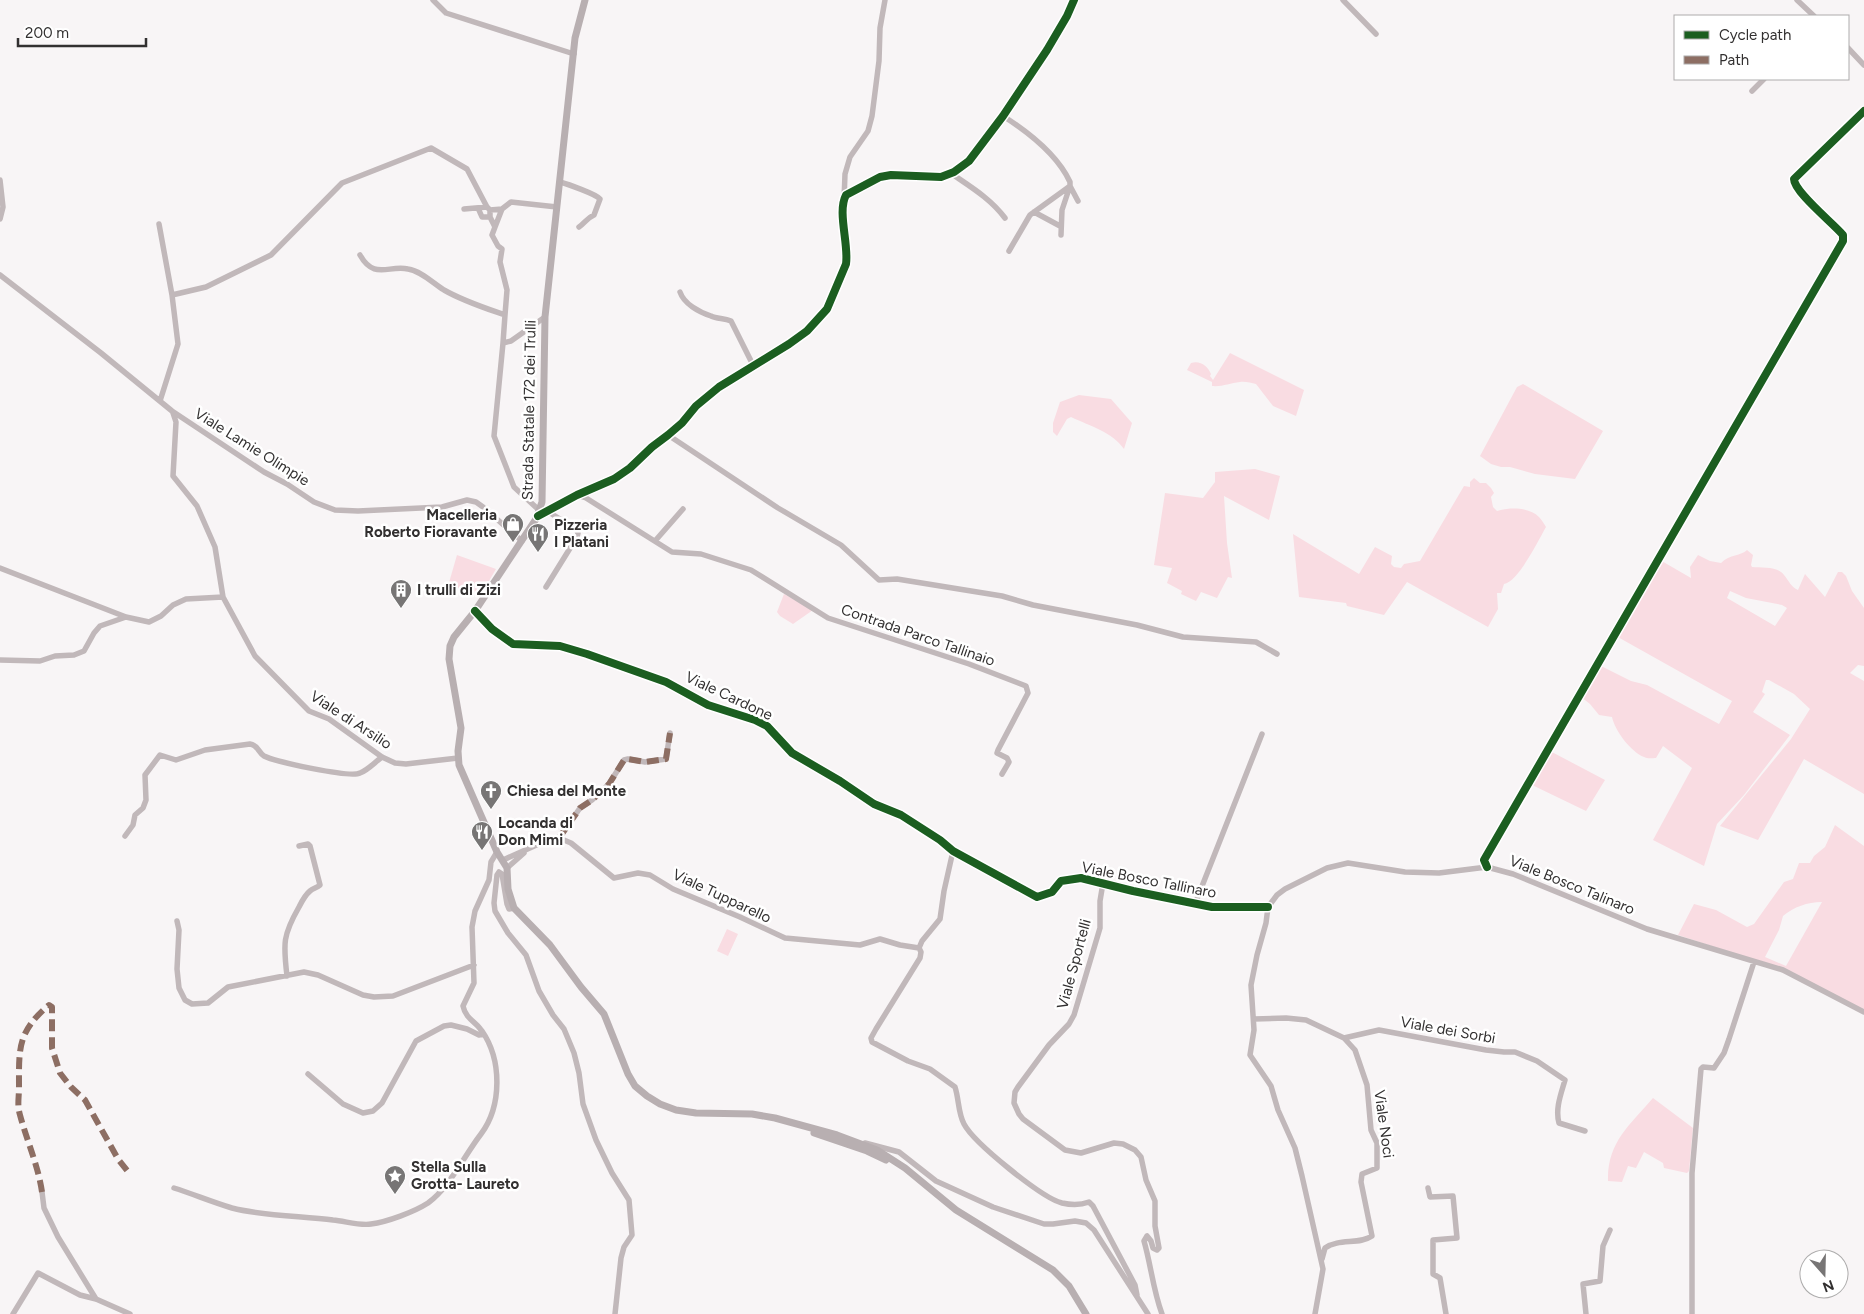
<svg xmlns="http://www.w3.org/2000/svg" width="1864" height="1314" font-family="Figtree,sans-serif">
<rect width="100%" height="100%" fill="#f8f5f6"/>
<path fill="#f9dce2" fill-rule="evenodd" d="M1230 353 1304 390 1296 416 1273 406 1256 384C1251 383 1245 381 1240 382 1230 383 1222 387 1212 386V382L1187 370 1191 363C1200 360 1208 366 1211 374L1210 376 1213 380Z
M1523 384 1603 431 1575 479 1535 474 1510 467H1501L1491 464 1480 456 1517 387Z
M1079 395 1111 399 1132 423 1124 449C1112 432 1090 426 1071 417L1067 419 1057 436 1053 432V423L1060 402Z
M1255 469 1280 476 1269 520 1224 496 1227 543 1232 578 1228 577 1217 598 1201 592 1196 601 1181 594 1182 591 1167 583 1172 568 1154 565 1165 493 1203 498 1215 482V472Z
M1474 478 1480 483H1486L1491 488 1494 493 1491 497 1493 507 1497 511C1509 507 1529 507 1539 517 1542 520 1544 524 1546 527 1538 541 1518 582 1504 584L1501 593H1497L1498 609 1488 627 1407 582 1384 615 1347 606 1346 603 1299 597 1293 534 1359 574 1375 547 1392 556 1391 564 1394 567 1401 568 1404 564 1420 561 1464 486 1470 487V482Z
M1747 550 1753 555 1751 565 1752 567C1762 568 1778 566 1784 575 1789 581 1791 587 1798 590L1805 574 1825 597 1838 572H1842L1846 576 1852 591 1864 608V666L1858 665 1850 673 1864 681V794L1804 759 1758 840 1720 826 1791 739 1810 709 1794 694 1769 680H1766L1762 692 1765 694 1753 712 1790 735 1744 795 1717 824 1704 866 1653 840 1692 768 1663 746 1656 758C1653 758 1647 759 1644 757 1631 752 1615 731 1612 717L1599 715 1590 704 1581 697 1599 665 1631 681 1647 685 1719 724 1732 701 1616 636 1660 560 1691 578 1690 567 1698 555 1710 561 1721 563C1730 554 1741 556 1747 550ZM1730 591 1746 598 1782 605 1787 608 1775 626 1727 598Z
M457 555 496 569 482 593 448 586Z
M784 594 813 610 793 624 780 616 777 612Z
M1550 751 1605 780 1586 811 1530 784Z
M1835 825 1864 846V1010L1784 970 1678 935 1694 904 1716 910 1747 927 1754 924 1784 882 1793 879 1799 863H1810L1814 856 1825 847ZM1822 902 1786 966 1765 957 1779 930 1783 916C1794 907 1807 902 1822 902Z
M727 929 738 934 728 956 717 951Z
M1653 1098 1693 1128 1689 1171 1687 1173 1664 1168 1663 1163 1644 1152 1636 1168 1628 1166 1622 1182 1608 1181C1607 1142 1630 1125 1653 1098Z"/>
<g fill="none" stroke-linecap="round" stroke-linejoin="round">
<path stroke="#c1b8ba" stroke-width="5.5" d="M433 0 446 13 574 54
M1343 0 1376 34
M1797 0 1814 16
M1848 48 1864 65
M1752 91 1764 79
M1003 116C1028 132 1057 154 1070 182V186L1066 189 1030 215 1009 251
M952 174C971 187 991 199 1005 218
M0 180 3 207 0 219
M560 182C567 184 596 194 600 199L594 215C587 218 585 223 579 227
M844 200 845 174 850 157 868 131 872 116 879 61 880 28 885 0
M478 208 482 217H490
M464 209 487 207
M490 210V217L495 227 502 209
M1034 212 1060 226
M159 224 172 295
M495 227 492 235 498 246 502 249 500 262 507 290 505 315
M1061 235 1062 210 1070 186 1078 201
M360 255C374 280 388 265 408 269 421 271 433 283 444 290 463 301 485 308 505 315L503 343
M0 275 101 353 172 411 264 472 287 484 314 502 335 510 358 511 442 507 467 500 476 502 483 507 522 541
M680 292C684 304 699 312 711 316 717 319 724 318 731 321L753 365
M160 401 178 344 172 295 206 287 271 255 342 183 431 148 467 169 487 207 490 210 502 209 511 202 557 207
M173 413 176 422 173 476 197 506 215 547 223 597 255 656 309 711 329 719 382 757 395 763 406 764 458 758
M668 435 778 508 841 545 879 580 897 579 1002 596 1033 605 1137 625 1183 637 1256 642 1277 654
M577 495 586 498 672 552 701 554 751 570 828 618 969 664 1026 686 1028 693 998 750 997 753 1007 758 1009 762 1002 774
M540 511 514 487 494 436 503 343 511 341 545 317
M538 516 577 495 614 479 630 468 652 447 668 435 682 423 696 406 719 387 789 344 807 331 827 309 846 264C849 244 837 212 846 195L880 177 891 175 941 177 954 172 969 161 1003 116 1047 50 1067 16 1074 0
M655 541 683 509
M0 568 126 617 149 622 161 616 173 605 186 599 223 597
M546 587 577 537 578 533 576 529 547 511
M475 611 492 629 513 644 560 646 587 654 666 682 708 705 755 720 767 726 792 753 840 781 874 804 901 815 940 840 953 851 1037 897 1052 892 1061 881 1081 878 1133 891 1212 907H1268
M0 660 40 661 55 656 74 655 84 651 94 633 100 626 126 617
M125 836 133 825 135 815 143 808 146 800 145 775 160 755 176 760 205 750 250 744C258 745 258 752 264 756 276 762 350 778 360 773 368 770 375 762 382 757
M559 838 580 808 592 800 609 784 624 760 628 759 645 762 666 759 670 733
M953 851 944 891 940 919 922 941 919 948 921 952 920 958 876 1029 871 1038 872 1042 908 1061 930 1069 955 1087C959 1099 958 1113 964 1124 974 1143 1042 1198 1062 1203 1071 1205 1081 1205 1089 1202L1093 1206 1135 1285 1137 1295
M503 860 541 843 559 838 571 843 614 878 638 873 650 875 673 889 740 917 785 938 860 945 880 939 900 945 919 948
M1487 867 1484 860 1843 241V235C1833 223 1794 192 1794 179L1864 111
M507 868 524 853
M1103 883 1100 901V928L1074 1015 1069 1024 1049 1045 1018 1087 1015 1092 1014 1103 1019 1114 1023 1119 1065 1150 1081 1153 1114 1143 1123 1144 1135 1150 1141 1157 1146 1180 1155 1201V1226L1159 1248 1157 1250 1153 1248 1151 1241 1147 1236 1144 1241C1151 1265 1153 1290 1162 1314
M1195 904 1262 734
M1268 907 1277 895 1285 889 1327 868 1348 863 1405 872 1439 873 1487 867 1513 874 1647 929 1783 970 1864 1012
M1268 907 1266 923 1257 955 1251 985 1254 1030 1250 1055 1271 1086 1278 1110 1295 1148 1302 1176 1323 1269 1315 1314
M514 908 509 909 507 904 502 874 499 872 497 875 494 903 495 911 508 933 526 955 539 991 553 1015 564 1029 574 1053 579 1073 583 1104 596 1140 612 1173 629 1200 632 1235 624 1247 621 1258 615 1314
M177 921 179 930 177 969 179 988 185 1000 192 1004 208 1003 228 987 304 972 318 975 363 995 374 997 393 996 474 965
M287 976C283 943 283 935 299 907 302 901 305 895 310 891 313 888 317 888 320 885L310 846 308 844 299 846
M1254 1019 1286 1018 1306 1020 1344 1038 1379 1030 1486 1050 1504 1052H1515L1537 1061 1565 1080C1561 1094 1555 1109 1559 1123L1585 1131
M308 1074 343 1104 363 1113 373 1111 382 1103 416 1041 444 1026 451 1025 467 1029 479 1035 483 1034C480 1023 466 1021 463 1006L474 983 472 927 475 911 489 880 491 862 497 852
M865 1143 899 1152 936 1181 993 1207 1044 1224H1053L1075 1221 1086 1223 1094 1230 1148 1314
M174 1188C193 1194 212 1202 232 1208 263 1216 301 1216 333 1220 345 1221 360 1226 371 1224 387 1222 414 1212 428 1203 450 1187 464 1156 481 1134 502 1106 502 1060 482 1031
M1428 1188 1430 1197 1453 1196 1457 1238 1433 1240V1274L1440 1278 1446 1314
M42 1192 44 1208 58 1237 96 1299
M1322 1259 1325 1248C1339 1238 1359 1245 1372 1236L1361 1182 1362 1174 1377 1168V1143L1371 1130 1367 1085 1355 1050 1344 1038
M13 1314 38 1273 80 1295 96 1299 130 1314
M1586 1314 1583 1284 1600 1281 1603 1246 1610 1230
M1692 1314V1173L1701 1069 1703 1067 1714 1068 1724 1053 1729 1039 1754 962"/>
<path stroke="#b8afb1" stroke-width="7" d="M585 0 575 38 545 317 542 502 536 519 475 611 454 637 450 646 449 659 461 728 458 751 459 765 497 852 507 868 508 889 514 908 550 945 581 987 604 1014 628 1074 635 1086 647 1096 660 1104 676 1110 696 1113 752 1114 775 1118 837 1135 877 1150 905 1168 956 1210 1053 1270 1069 1286 1086 1314
M814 1133 867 1151 886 1160"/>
<path stroke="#8d6e63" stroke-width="6" stroke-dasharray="12 6" stroke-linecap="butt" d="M559 838 580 808 592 800 609 784 624 760 628 759 645 762 666 759 670 733
M42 1192C38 1165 27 1141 20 1115 17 1105 19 1097 19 1088 19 1049 17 1032 49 1005L52 1007V1048L60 1073 71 1087 85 1100 118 1159 129 1173"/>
<g stroke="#fff" stroke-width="11">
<path id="cycleway" d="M538 516 577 495 614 479 630 468 652 447 668 435 682 423 696 406 719 387 789 344 807 331 827 309 846 264C849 244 837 212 846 195L880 177 891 175 941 177 954 172 969 161 1003 116 1047 50 1067 16 1074 0
M475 611 492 629 513 644 560 646 587 654 666 682 708 705 755 720 767 726 792 753 840 781 874 804 901 815 940 840 953 851 1037 897 1052 892 1061 881 1081 878 1133 891 1212 907H1268
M1487 867 1484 860 1843 241V235C1833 223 1794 192 1794 179L1864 111"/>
</g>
<use href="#cycleway" stroke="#1b5e20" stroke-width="8"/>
</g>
<defs>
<g id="shop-pin" transform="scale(1.125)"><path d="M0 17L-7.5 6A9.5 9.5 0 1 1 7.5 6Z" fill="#777575" stroke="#fff"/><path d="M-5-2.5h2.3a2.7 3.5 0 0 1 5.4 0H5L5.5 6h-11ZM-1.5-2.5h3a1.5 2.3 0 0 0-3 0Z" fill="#fff"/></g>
<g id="restaurant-pin" transform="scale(1.125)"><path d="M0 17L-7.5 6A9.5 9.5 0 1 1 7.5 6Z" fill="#777575" stroke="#fff"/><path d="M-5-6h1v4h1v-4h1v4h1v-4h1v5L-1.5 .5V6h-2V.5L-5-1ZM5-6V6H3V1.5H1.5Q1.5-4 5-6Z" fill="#fff"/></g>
<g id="building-pin" transform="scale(1.125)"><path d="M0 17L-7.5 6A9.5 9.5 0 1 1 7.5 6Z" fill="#777575" stroke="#fff"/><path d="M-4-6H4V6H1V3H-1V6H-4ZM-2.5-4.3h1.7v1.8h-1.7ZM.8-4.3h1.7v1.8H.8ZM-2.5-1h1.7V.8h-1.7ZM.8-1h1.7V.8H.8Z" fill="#fff"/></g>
<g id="church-pin" transform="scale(1.125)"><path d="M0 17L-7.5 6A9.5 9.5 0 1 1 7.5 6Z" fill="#777575" stroke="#fff"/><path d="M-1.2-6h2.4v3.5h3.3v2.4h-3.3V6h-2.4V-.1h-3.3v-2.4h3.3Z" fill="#fff"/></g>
<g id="sight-pin" transform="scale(1.125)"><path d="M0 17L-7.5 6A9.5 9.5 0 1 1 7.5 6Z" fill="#777575" stroke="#fff"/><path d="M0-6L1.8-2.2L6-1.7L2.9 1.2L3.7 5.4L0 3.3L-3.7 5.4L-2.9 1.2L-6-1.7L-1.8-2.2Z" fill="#fff"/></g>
</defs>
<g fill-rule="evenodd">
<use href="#shop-pin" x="513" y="524"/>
<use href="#restaurant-pin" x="538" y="534"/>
<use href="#building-pin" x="401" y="590"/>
<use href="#church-pin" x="491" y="791"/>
<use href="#restaurant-pin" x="482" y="832"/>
<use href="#sight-pin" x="395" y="1176"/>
</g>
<g text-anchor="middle" stroke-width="5" stroke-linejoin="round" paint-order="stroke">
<g font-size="15" fill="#323030" stroke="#fff">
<text transform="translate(529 410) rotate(-89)" y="5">Strada Statale 172 dei Trulli</text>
<text transform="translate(252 447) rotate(32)" y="5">Viale Lamie Olimpie</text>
<text transform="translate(918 635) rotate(19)" y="5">Contrada Parco Tallinaio</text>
<text transform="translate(729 696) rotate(25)" y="5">Viale Cardone</text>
<text transform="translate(351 720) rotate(33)" y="5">Viale di Arsilio</text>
<text transform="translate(1149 880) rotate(11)" y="5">Viale Bosco Tallinaro</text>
<text transform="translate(1572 885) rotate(22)" y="5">Viale Bosco Talinaro</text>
<text transform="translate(722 896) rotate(25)" y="5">Viale Tupparello</text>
<text transform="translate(1074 964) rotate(-75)" y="5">Viale Sportelli</text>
<text transform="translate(1448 1030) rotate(10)" y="5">Viale dei Sorbi</text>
<text transform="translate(1384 1124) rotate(82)" y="5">Viale Noci</text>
</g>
<g font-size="15" font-weight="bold" fill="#323030" stroke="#fff" text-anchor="start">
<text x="497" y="520" text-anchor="end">Macelleria<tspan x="497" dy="17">Roberto Fioravante</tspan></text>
<text x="554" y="530">Pizzeria<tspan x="554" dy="17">I Platani</tspan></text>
<text x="417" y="595">I trulli di Zizi</text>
<text x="507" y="796">Chiesa del Monte</text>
<text x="498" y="828">Locanda di<tspan x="498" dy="17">Don Mimi</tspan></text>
<text x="411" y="1172">Stella Sulla<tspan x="411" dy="17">Grotta- Laureto</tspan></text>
</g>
</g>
<rect x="1674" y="15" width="175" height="65" fill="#ffffff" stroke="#adacac"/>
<rect x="1684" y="31" width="25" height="8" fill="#1b5e20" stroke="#adacac"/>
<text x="1719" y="40" font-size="15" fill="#323030">Cycle path</text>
<rect x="1684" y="56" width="25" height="8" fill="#8d6e63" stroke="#adacac"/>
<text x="1719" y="65" font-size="15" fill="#323030">Path</text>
<g transform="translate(1824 1274) rotate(160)"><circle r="24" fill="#ffffff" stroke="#adacac"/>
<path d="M0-4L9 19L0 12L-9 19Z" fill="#777575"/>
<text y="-8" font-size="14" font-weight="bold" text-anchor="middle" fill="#323030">N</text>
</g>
<path d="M18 38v8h128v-8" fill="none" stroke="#323030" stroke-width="2.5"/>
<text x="25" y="38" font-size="15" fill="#323030" stroke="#ffffff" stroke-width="4" paint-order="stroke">200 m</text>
</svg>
